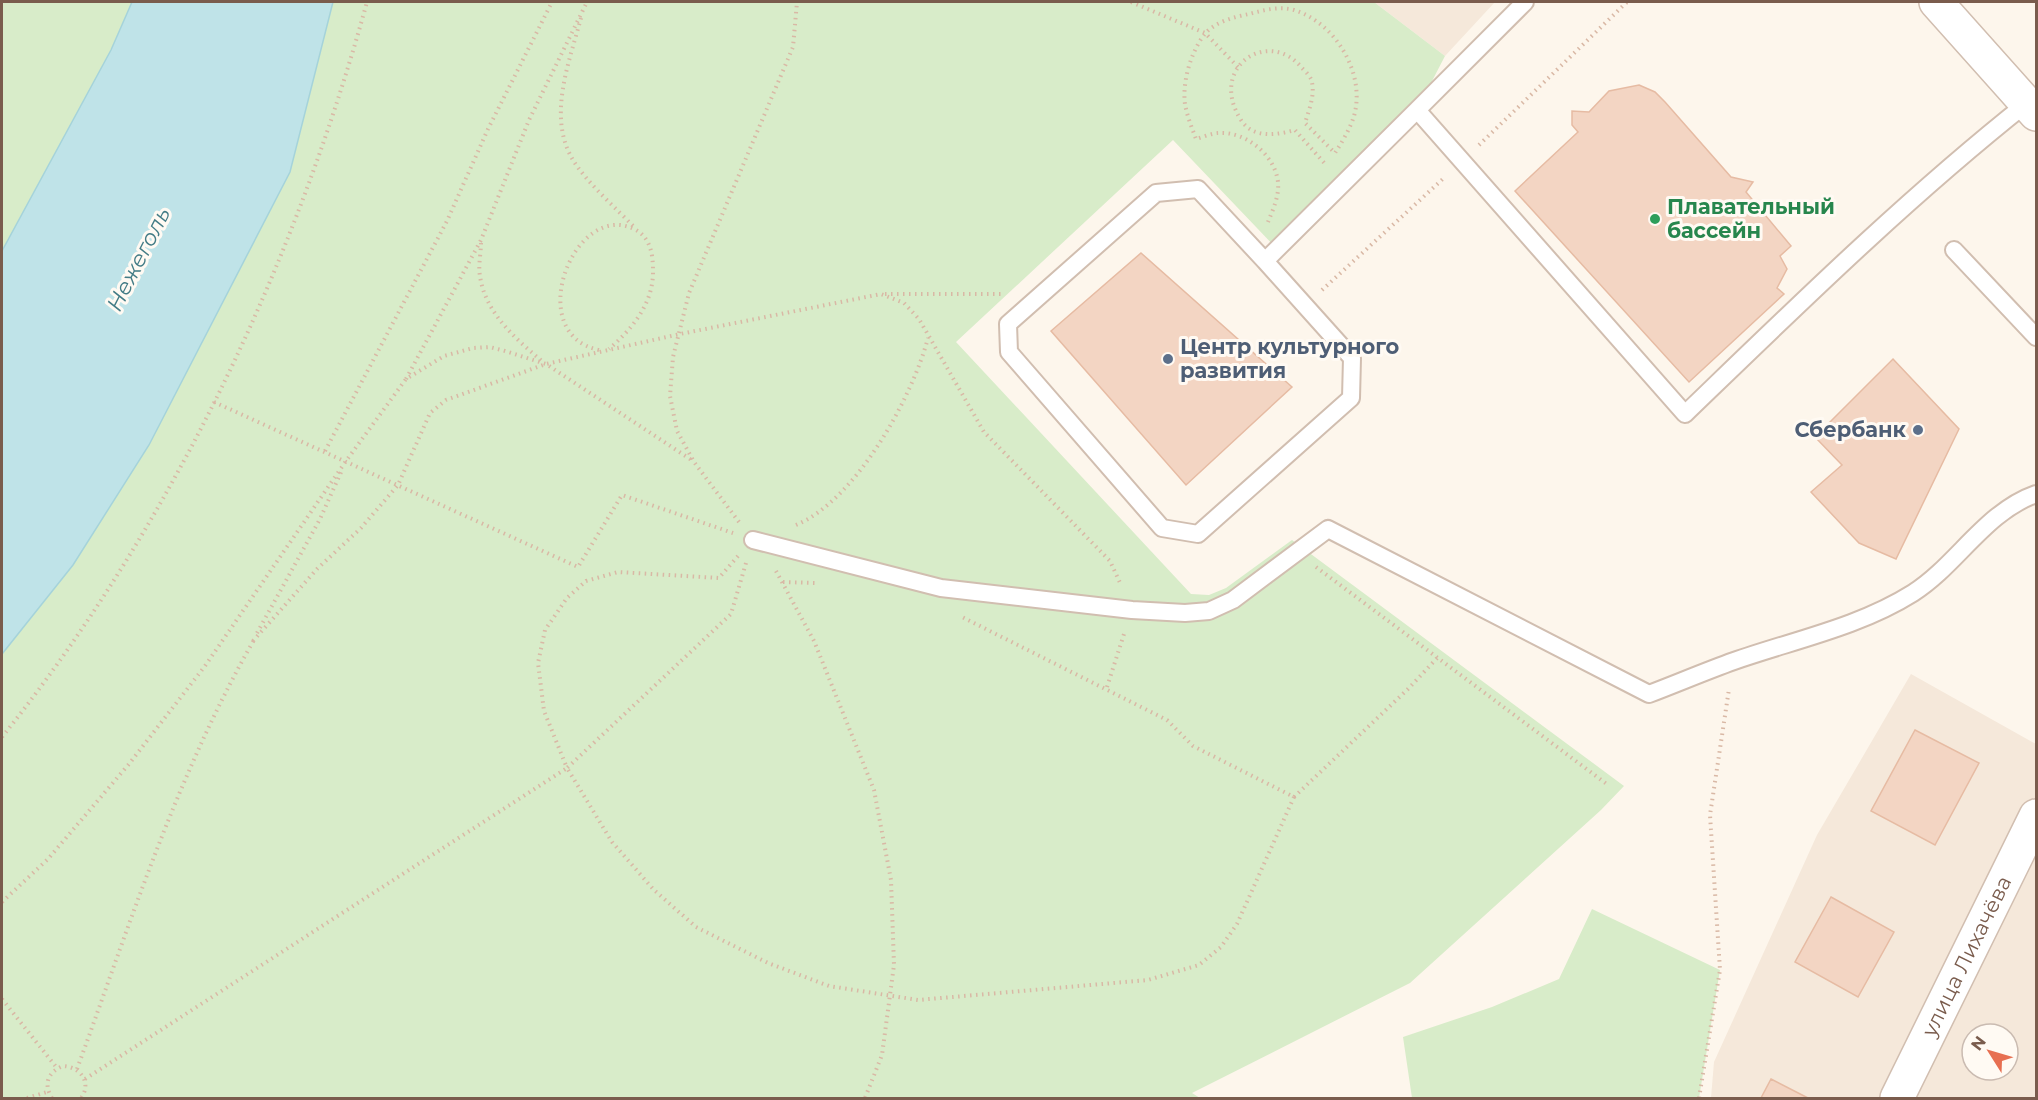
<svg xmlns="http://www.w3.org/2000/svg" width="2038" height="1100" font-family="Montserrat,sans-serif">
<rect width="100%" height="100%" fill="#fdf6ec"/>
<path fill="#f5e8da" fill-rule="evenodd" d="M1374 2H1495L1445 56Z
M1911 674 2036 744V1098H1711L1714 1062 1817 835ZM1972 1034H2008V1070H1972Z"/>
<path fill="#d8ecc9" d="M2 2H132L111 50 2 251Z
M333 2H1374L1445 56 1417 110 1277 249 1173 140 956 342 1191 594 1209 595 1226 588 1292 540 1624 786 1601 810 1410 983 1192 1093 1200 1098H2V654L73 565 149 445 290 172Z
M1592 909 1720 970 1699 1098H1412L1403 1037 1492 1007 1559 979Z"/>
<path fill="#bfe3e8" stroke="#a5d3da" stroke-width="1.5" d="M132 2H333L290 172 149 445 73 565 2 654V251L111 50Z"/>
<path fill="#f3d5c3" stroke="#e6bba3" stroke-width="1.5" d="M1639 85 1655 92 1665 102 1731 177 1753 182 1746 192 1791 246 1780 256 1787 269 1777 288 1784 294 1689 382 1515 191 1578 132 1572 125V111L1589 112 1609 91Z
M1141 253 1292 387 1186 485 1051 331Z
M1893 359 1959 429 1896 559 1859 543 1811 492 1842 465 1815 437Z
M1915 730 1979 763 1935 845 1871 811Z
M1831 897 1894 932 1858 997 1795 962Z
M1771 1079 1808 1098H1761Z"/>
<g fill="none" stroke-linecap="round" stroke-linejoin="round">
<g stroke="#d1beb0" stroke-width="20">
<path id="service" d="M1525 2 1417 110 1685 414C1796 307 1906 199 2027 103
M1954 250 2036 337
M1265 261 1352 358 1351 398 1198 534 1162 528 1009 352 1008 324 1156 193 1198 189 1265 261 1417 110
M753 540 941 588 1132 610 1185 613 1209 611 1233 600 1328 529 1649 694C1678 683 1706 671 1734 661 1794 640 1859 627 1913 593 1957 565 1985 512 2036 494"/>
</g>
<g stroke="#d1beb0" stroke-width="36">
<g id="minor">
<path id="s1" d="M1897 1098 2036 816"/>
</g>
</g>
<g stroke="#d1beb0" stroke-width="36">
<path id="tertiary" d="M1936 2 2036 114"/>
</g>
<path stroke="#d9b8a5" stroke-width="4" stroke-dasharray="1.5 4.5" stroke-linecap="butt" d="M1131 2 1205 33 1238 67
M581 18C569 63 547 117 573 160 587 183 616 208 635 228
M1479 145 1627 2
M1268 222C1272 212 1277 201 1278 190 1281 160 1248 131 1219 133 1212 133 1203 137 1196 139 1192 128 1187 116 1185 104 1182 82 1191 52 1204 35 1214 22 1234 17 1249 14 1264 10 1279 6 1294 10 1336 23 1366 74 1354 116 1350 129 1342 142 1335 153L1305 123C1309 110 1316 93 1311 79 1309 75 1305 71 1302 68 1269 27 1207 67 1241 120 1253 139 1277 135 1295 130L1326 165
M481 243C481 253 478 266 480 276 485 313 516 339 543 362
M1322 290 1445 177
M885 294H1004
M599 350C522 334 574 200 634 229 651 237 653 255 653 272 653 304 632 329 609 349
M406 379 481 240 529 120 587 2
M214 402 578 567 622 495 733 533
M325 451 447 221 488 129 552 2
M739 522 694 462 677 431 670 396 673 357 689 293 793 47 797 2
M796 525C856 500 912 398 928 338
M738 556 719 578 618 572 586 581 567 598 545 630 538 663 544 711 567 768 731 614 746 563
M1316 567 1608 785
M776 571 814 641 874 790 891 880 894 965 882 1055 865 1098
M783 582 815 583
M257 633 320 519 342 470
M253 641 317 569 361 528 398 485 430 413 446 400 546 364 680 334 881 294 904 303 919 319 984 432 1110 561 1121 585
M1107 687 1124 634
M2 737C172 525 295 264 367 2
M1294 797 1408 689 1439 656
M2 902 48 859 129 764 205 666 346 461 406 379 444 356 473 348 490 347 505 351 546 364 693 461
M2 999 57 1068
M77 1069C130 924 177 774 254 640
M85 1079 567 768 612 842 654 890 696 927 768 963 829 986 918 1000 1148 980 1199 965 1221 947 1237 924 1294 797 1193 746 1167 720 960 616
M27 1098 47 1092
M52 1098C43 1084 48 1072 63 1066 81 1067 92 1083 81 1098
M1699 1098 1720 970 1710 815 1729 689"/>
<use href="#service" stroke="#fff" stroke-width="16"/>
<use href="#minor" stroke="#fff" stroke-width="33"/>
<use href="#tertiary" stroke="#fff" stroke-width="33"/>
</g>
<circle fill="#2e9e5b" stroke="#fffaf3" stroke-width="2" cx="1655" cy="219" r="6"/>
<g fill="#5c6f8a" stroke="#fffaf3" stroke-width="2">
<circle cx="1168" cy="359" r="6"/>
<circle cx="1918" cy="430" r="6"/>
</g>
<g text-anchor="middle" stroke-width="6" stroke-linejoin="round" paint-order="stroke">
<g font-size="21" font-weight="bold" fill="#27864d" stroke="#fffaf3" text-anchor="start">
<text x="1667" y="214">Плавательный<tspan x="1667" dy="24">бассейн</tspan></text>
</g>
<g font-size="21" font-weight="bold" fill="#4e5e75" stroke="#fffaf3" text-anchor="start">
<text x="1180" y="354">Центр культурного<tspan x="1180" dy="24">развития</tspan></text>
<text x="1906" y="437" text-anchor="end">Сбербанк</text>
</g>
<g font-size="21" fill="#7a5c4d" stroke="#fffaf3">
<text dy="7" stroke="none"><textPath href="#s1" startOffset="158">улица Лихачёва</textPath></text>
</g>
<g font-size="22" font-style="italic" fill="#437c86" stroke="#fffaf3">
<text transform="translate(138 259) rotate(-63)" y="8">Нежеголь</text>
</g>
</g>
<rect width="2038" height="1100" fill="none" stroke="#7a5c4d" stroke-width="6"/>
<g transform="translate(1990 1052) rotate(307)"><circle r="28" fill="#fffaf3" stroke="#cabbb1" stroke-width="1.5"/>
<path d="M0-4.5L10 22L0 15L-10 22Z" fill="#e76f51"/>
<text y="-9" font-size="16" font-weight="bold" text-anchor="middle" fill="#7a5c4d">N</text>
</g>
</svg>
